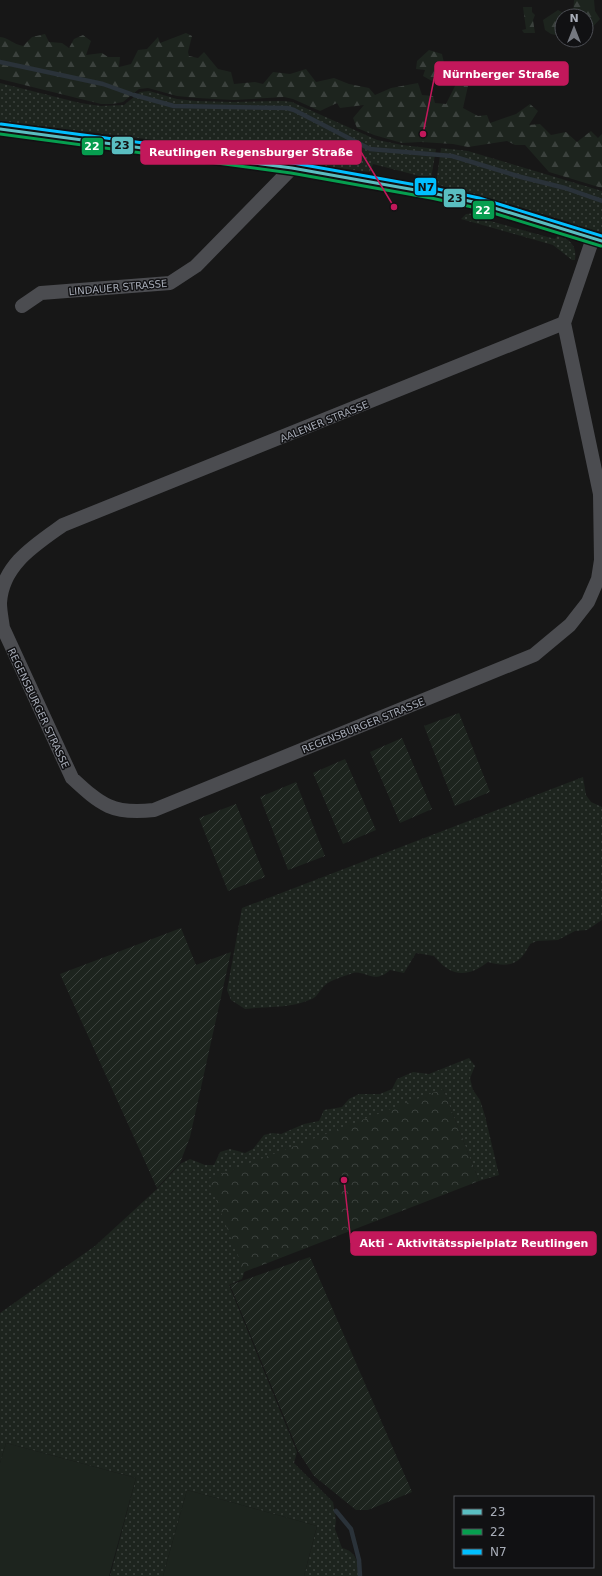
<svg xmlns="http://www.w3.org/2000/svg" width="602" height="1576" font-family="'DejaVu Sans',sans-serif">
<defs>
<pattern id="grass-dots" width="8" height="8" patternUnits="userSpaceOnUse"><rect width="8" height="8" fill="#1d241e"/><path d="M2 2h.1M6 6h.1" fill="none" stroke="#3b413d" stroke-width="1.8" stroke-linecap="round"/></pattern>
<pattern id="forest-firs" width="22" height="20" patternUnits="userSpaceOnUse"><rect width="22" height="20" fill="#1d241e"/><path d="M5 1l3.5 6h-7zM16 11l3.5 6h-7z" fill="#3b413d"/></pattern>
<pattern id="park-crowns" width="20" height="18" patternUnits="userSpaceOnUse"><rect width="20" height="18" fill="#1d241e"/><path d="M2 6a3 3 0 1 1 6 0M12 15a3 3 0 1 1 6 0" fill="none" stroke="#3b413d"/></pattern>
<pattern id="garden-furrows" width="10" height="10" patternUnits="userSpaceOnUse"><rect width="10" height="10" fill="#1d241e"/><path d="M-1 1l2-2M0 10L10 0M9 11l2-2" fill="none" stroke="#3b413d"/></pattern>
</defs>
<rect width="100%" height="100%" fill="#171717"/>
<path fill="url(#grass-dots)" d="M0 83 80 103 101 106 124 105 140 92 149 91 177 99 196 101 233 102 283 101 292 102 377 140 402 145 436 149 431 179 373 164 370 172 268 159 260 153 0 121Z
M441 148 468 151 602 191V235L568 225 569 222 496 200 495 203 436 184Z
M479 213 491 217 490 221 555 239 558 235C571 240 577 246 575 260H572L553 245 461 219 466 214Z
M583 777 586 795 591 802 602 807V920L587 930 575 931 558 940 537 941 530 944C520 965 509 968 488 962 467 978 451 977 434 956L416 953 404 973 390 970C374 985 365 970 353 973 345 976 330 980 324 986 320 990 317 997 312 999 289 1009 269 1006 245 1009L231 1000 227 990 242 908Z
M469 1058 475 1066 470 1078 473 1090 480 1100 485 1116 499 1175 479 1181 443 1089 245 1270 242 1279 229 1285 297 1452 294 1463 333 1502 336 1519 335 1529 342 1548C357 1552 358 1562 359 1576H304L317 1526 187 1490 163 1576H110L136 1478 6 1443 0 1463V1313L95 1246 157 1189 180 1164 190 1159 205 1165H214L220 1152 230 1149 245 1153 253 1149 264 1135 272 1133 281 1134 304 1124 319 1121 324 1110 342 1107 349 1099 359 1094H380L392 1089 397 1079 413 1072 429 1074Z"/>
<path fill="url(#forest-firs)" d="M574 0H594L595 11 600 19 586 34V16H562V32L560 36 551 34 545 30 543 20 558 10 567 15H573Z
M523 7H532V12L535 15 533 20 535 33H524L522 30 526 29Z
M186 33 192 36 188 52 189 56 198 58 204 52 218 69 231 72 234 84 255 82 263 84 273 72 290 74 306 69 316 82 334 78 349 84 369 88 375 95 391 88 418 83 422 95 433 96 435 103 446 104 456 84 468 86 463 108 478 116 487 115 490 123 516 114 530 104 538 111 529 125 540 124 551 135 566 132 577 142 591 131 598 138 602 134V188L549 172 525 145H515L507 141 468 147 453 144 421 142 402 143 374 135 357 128 353 118 364 105 340 108 337 103 320 111 293 99 284 97 234 100 197 98 177 96 148 88 139 89 123 102 112 104H101L0 79V37C9 38 13 44 23 46L32 37 45 34 49 42 62 43 69 48 74 39 83 35 91 41 86 55 102 53 108 57H120L119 67 131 64 138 50 147 49 158 37 160 43Z
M429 50 442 54 444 63 441 66 445 74 440 79 432 81 423 76 425 70 416 69 417 61Z"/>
<path fill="url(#park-crowns)" d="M443 1089 479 1181 244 1272 208 1179Z"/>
<path fill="url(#garden-furrows)" d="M459 713 490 792 455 806 424 726Z
M402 738 432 809 400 823 370 752Z
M345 759 376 830 343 844 313 773Z
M296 782 325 856 288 870 260 797Z
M236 804 265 877 228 891 199 818Z
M181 928 196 965 231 952 190 1137 180 1163 157 1188 60 974Z
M310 1257 412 1492 368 1510H356L314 1476 298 1451 230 1285Z"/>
<path fill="#1d241e" d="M6 1443 136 1478 109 1576H0V1463Z
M187 1490 317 1526 304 1576H163Z"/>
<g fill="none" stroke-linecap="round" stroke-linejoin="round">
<path stroke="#2a3239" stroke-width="4.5" d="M0 62 103 84 131 94
M134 95 174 106 287 108 294 110 370 149 452 156 521 177 565 188 602 201
M336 1511 351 1529 359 1560 360 1576"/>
<path stroke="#4b4c50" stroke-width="14" d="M0 129 292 168 432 193 478 203 602 241
M22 306 41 293 170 283 196 266 292 168
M564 323 600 494 601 560 598 579 588 602 570 625 534 655 154 810C113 815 101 805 72 778L3 628C2 620 0 611 0 603 2 565 35 545 63 525L564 323 593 238"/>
<g stroke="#111113" stroke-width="6">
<path id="bus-1" d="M0 129 292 168 432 193 478 203 602 241"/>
</g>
<g stroke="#111113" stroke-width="6">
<path id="bus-2" d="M0 134 291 173 431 198 477 208 601 246"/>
</g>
<g stroke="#111113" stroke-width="6">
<path id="bus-3" d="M1 124 293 163 433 188 479 198 602 236"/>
</g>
<use href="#bus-1" stroke="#5abec1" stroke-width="3"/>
<use href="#bus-2" stroke="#069e4f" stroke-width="3"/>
<use href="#bus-3" stroke="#00bfff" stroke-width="3"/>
</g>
<g text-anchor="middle" stroke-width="3" stroke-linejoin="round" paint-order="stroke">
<g font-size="10" fill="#a8adb8" stroke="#111113">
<text transform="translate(118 287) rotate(-5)" y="4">LINDAUER STRASSE</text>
<text transform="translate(324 421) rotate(-22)" y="4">AALENER STRASSE</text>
<text transform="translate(39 708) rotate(65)" y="4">REGENSBURGER STRASSE</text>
<text transform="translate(363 725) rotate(-22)" y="4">REGENSBURGER STRASSE</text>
</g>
</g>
<path fill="none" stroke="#c2185b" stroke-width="1.5" d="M423 134L435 74M394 207L361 152M344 1180L351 1243"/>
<g fill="#c2185b" stroke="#111113" stroke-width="1.5">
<circle cx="423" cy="134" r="4"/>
<circle cx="394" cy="207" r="4"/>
<circle cx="344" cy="1180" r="4"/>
</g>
<g fill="#c2185b" stroke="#c2185b" stroke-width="1.5">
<rect x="435" y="62" width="133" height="23" rx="4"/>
<rect x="141" y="141" width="220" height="23" rx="4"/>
<rect x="351" y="1232" width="245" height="23" rx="4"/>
</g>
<g font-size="11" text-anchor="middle" font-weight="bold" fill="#fff">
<text x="501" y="78">Nürnberger Straße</text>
<text x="251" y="156">Reutlingen Regensburger Straße</text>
<text x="474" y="1247">Akti - Aktivitätsspielplatz Reutlingen</text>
</g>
<g stroke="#111113" stroke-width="1.5">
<rect x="111" y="136" width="23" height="19" rx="4" fill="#5abec1"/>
<rect x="81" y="137" width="23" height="19" rx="4" fill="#069e4f"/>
<rect x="414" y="177" width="23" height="19" rx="4" fill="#00bfff"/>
<rect x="443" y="188" width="23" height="20" rx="4" fill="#5abec1"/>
<rect x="472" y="200" width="23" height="20" rx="4" fill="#069e4f"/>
</g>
<g font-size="11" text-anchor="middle" font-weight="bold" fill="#fff">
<text x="92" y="150">22</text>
<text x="483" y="214">22</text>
</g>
<g font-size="11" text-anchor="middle" font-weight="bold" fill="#111">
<text x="122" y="149">23</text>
<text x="426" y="191">N7</text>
<text x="455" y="202">23</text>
</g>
<rect x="454" y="1496" width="140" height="72" fill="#111113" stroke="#4d4f55"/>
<rect x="462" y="1509" width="20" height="6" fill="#5abec1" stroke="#4d4f55"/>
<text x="490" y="1516" font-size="12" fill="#a8adb8">23</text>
<rect x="462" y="1529" width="20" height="6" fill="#069e4f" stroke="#4d4f55"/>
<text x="490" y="1536" font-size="12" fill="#a8adb8">22</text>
<rect x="462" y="1549" width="20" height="6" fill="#00bfff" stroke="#4d4f55"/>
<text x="490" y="1556" font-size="12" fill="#a8adb8">N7</text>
<g transform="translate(574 28)"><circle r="19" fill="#111113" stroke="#4d4f55"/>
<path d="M0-3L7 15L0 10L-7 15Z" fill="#757880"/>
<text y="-6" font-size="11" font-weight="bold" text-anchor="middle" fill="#a8adb8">N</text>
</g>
</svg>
